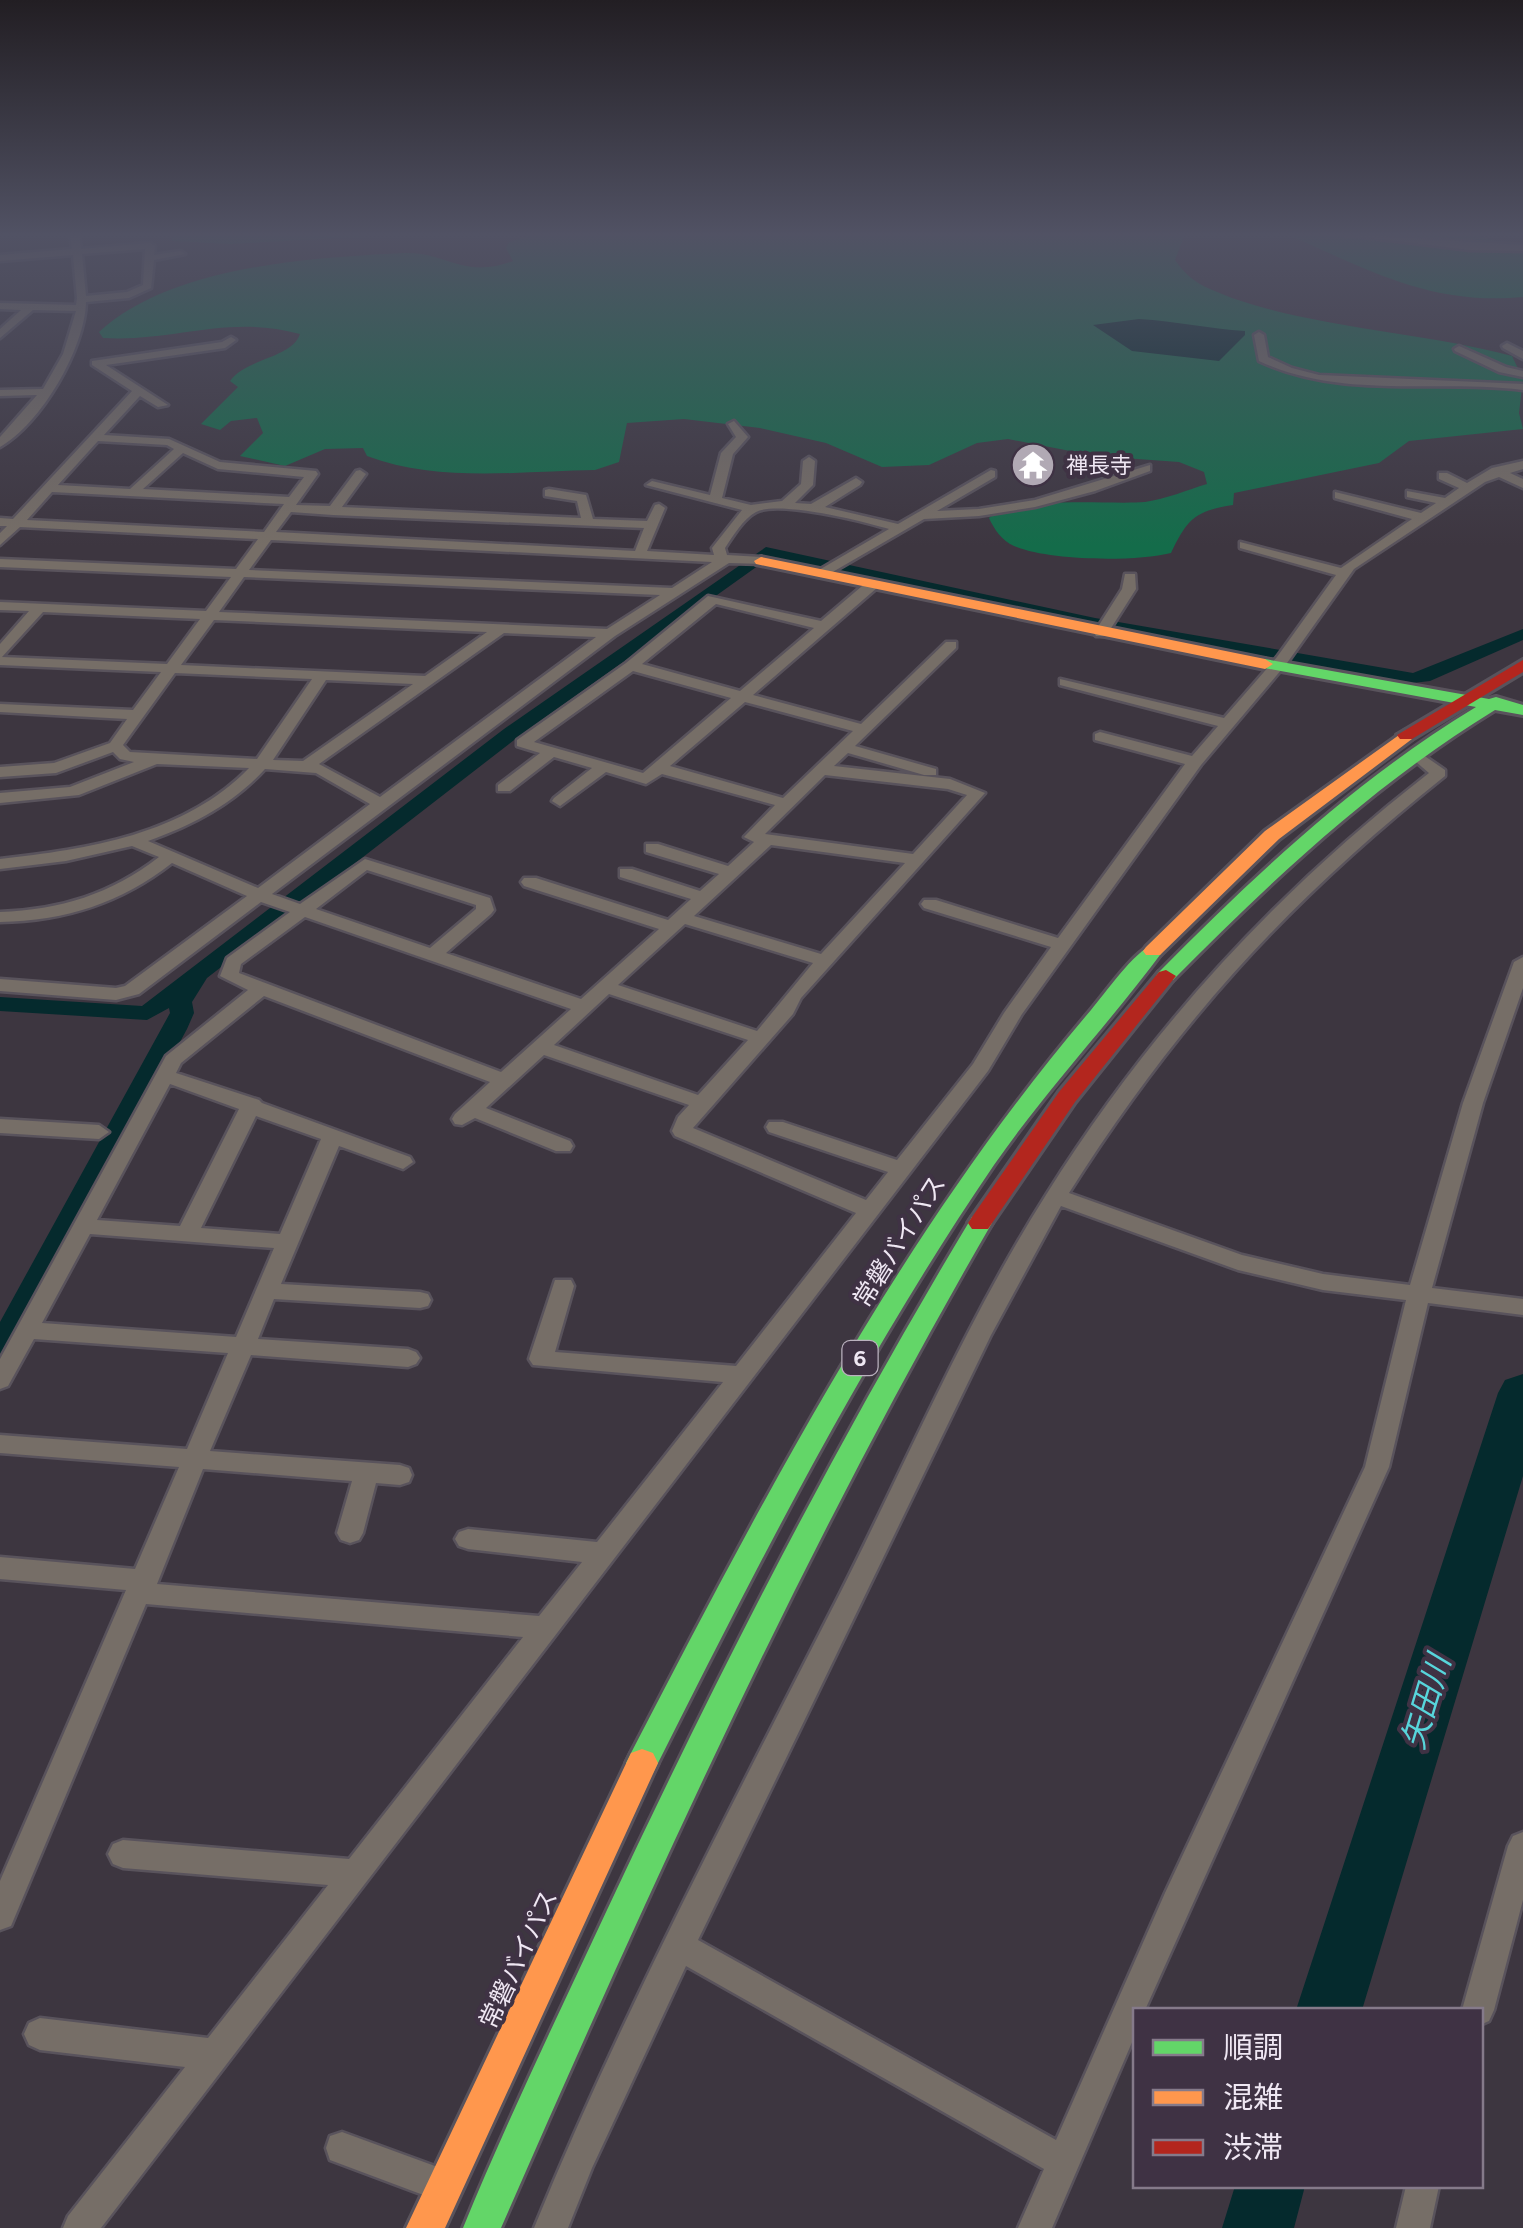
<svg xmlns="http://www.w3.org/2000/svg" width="1523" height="2228" font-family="Figtree,'Noto Sans JP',sans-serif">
<rect width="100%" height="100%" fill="#3d3640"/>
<path fill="#146c4a" d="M172 234H405L231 244 172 241Z
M534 234H1185L1175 260C1184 273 1195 283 1210 289 1294 327 1420 331 1512 356L1523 379 1519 413 1523 429 1409 441 1379 463 1234 493 1233 505C1194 511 1187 520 1171 553 1135 562 1048 561 1014 546 1002 541 994 529 989 518 1012 495 1110 505 1145 502 1166 499 1187 490 1207 484L1204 472 1179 462 1096 456 1008 439 977 443 929 465 882 467 826 443 760 428 684 419 627 423 619 462 595 470C520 471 439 483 367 456L363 448 325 449 285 466 240 456 263 433 257 418 231 421 220 430 201 424 238 387 230 381C247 358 292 358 300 334 227 314 176 342 103 338L99 332C171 266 308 258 403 253 446 251 462 280 513 261L506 248 509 242Z
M1286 234H1472L1523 249V297C1430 306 1367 269 1286 234Z"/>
<path fill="#052a2d" d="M1139 319C1176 321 1209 329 1245 331V335L1219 361 1132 351 1093 325Z"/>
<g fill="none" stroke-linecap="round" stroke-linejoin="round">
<path fill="#052a2d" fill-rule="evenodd" d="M766 547 1095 618 1413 673 1523 629V640L1430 681 1413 683 1095 628 769 558 518 737 207 978 192 1002 194 1013 187 1029 14 1348 10 1355 0 1359V1322L170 1013 169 1008 147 1020 0 1011V997L142 1006 504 729Z"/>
<path fill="#052a2d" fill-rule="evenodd" d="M1523 1374V1476L1362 2010H1296L1498 1393 1505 1380Z
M1235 2186H1305L1294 2228H1222Z"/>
<g stroke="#59535c" stroke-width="5">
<path id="street" d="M70 234H79L81 249 150 243 155 246 154 255 180 251 185 254 154 260 151 288 129 298 86 302C85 348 41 424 0 447V437L37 395 0 396V390L43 389 63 354 76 311 33 310 0 338V329L21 310 0 309V303L76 305 77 298 73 255 0 261V255L72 249ZM145 249 143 285 127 292 86 296 82 254Z
M1340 234 1523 245V251L1470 250Z
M1259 332 1264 335 1268 357 1292 368 1319 375 1523 384V390C1435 379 1342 400 1259 361L1254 335Z
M231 337 236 340 225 348 106 365 168 405 158 407 140 396 104 435 169 439 220 462 316 471 318 474 296 505 330 506 356 471 360 470 366 474 342 507 581 518 577 501 545 496V490L549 489 586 495 593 519 647 521 655 505 659 504 665 508 647 551 714 555 712 548 742 510 646 485 652 481 710 495 721 453 736 437 728 424 734 421 748 437 733 454 722 498 751 505 782 501 801 484 803 461 809 457 815 461 813 485 795 503 811 504 856 478 862 482 860 485 825 507 898 524 991 470 995 471V477L937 511 979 509 1035 500 1150 465V471L1095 491 1035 507 979 516 924 519 824 577 819 576V570L889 529C863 521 778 500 756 512 743 519 733 536 725 548L727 555 761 557 768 561 766 564 729 563 615 636 272 894 300 904 365 859 490 898 494 910 491 914 446 953 581 999 659 929 524 886 521 882 524 878H536L668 920 691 899 620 877V869H632L700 891 719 874 646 852V844H658L728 866 754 842 744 837 775 805 662 774 646 784 606 772 560 806 552 801 554 798 592 768 554 757 510 791H498V785L540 753 517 746V740L626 663 708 596 821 621 868 581H878V587L753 695 861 724 946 642H956V648L855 746 936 769V775H924L848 753 834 766 950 779 985 793 801 998 793 1014 693 1128 866 1200 888 1172 769 1132 766 1127 769 1122H783L897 1160 973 1064 1004 1013 1051 947 924 908 921 904 924 900H936L1058 938 1185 764 1095 740V734L1100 732 1192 756 1218 726 1060 685V679L1224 718 1277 657 1336 575 1240 548V542L1341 568 1412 519 1335 498V492L1421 513 1436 503 1407 497V491L1445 498 1459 488 1439 479V473H1447L1467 483 1492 468 1523 461V469L1510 473 1523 479V488L1499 477 1485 482 1354 569 1287 663 1201 765 1022 1014 988 1071 101 2228H63L68 2216 185 2067 40 2050 29 2045 24 2034 29 2023 40 2018 208 2038 328 1885 123 1868 113 1864 108 1854 113 1844 123 1840 349 1859 523 1637 146 1604 11 1926 0 1930V1881L126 1590 0 1579V1557L135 1569 179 1467 0 1453V1435L187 1449 228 1353 34 1339 8 1386 0 1389V1359L166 1056 248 990 220 976 227 958 290 912 261 902 139 994 116 1000 0 991V979L116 988 125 986 247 896 172 863C121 903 65 921 0 922V912C60 910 111 894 159 857L132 846 66 861 0 869V859C88 849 184 835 249 768L157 764 79 795 0 803V793L70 787 134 762 120 759 113 752 56 773 0 777V767L54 763 110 743 127 719 0 712V704L133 710 161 672 0 665V644L29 611 0 610V602L206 611 231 577 0 567V559L236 569 258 539 20 527 0 545V533L7 526H0V518L13 519 132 391 92 365V361L222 342ZM98 441 167 445 174 449 130 489 58 485ZM183 453 218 469 304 477 289 497 143 489ZM52 492 284 504 264 532 27 520ZM291 512 333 515 644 528 635 551 276 532ZM271 540 712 562 672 588 249 570ZM244 577 660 595 607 629 219 612ZM716 604 814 628 740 691 642 664ZM43 612 200 619 167 664 2 657ZM214 620 487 632 425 676 181 665ZM504 633 596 637 380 797 319 764ZM633 671 731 698 643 773 534 742ZM175 673 312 679 257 759 130 752 123 745ZM326 680 413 684 303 761 273 760ZM745 702 853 731 783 798 670 766ZM265 769 316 773 370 804 258 888 148 841C193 825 233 804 265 769ZM825 775 948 789 967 795 913 854 765 834ZM771 845 905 863 821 954 694 916ZM367 870 476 905V909L430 948 316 909ZM305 917 571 1009 501 1072 239 973 241 964ZM685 924 813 963 757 1031 618 985ZM609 994 748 1040 698 1095 554 1045ZM264 996 490 1082 455 1114 452 1119 455 1124 462 1125 475 1118 556 1151H570L573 1146 570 1141 486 1108 544 1055 689 1105 678 1117 672 1131 675 1136 856 1213 736 1366 555 1352 574 1286 571 1280H555L529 1359 533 1365 723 1382 597 1542 468 1529 459 1532 455 1539 459 1546 468 1549 582 1562 539 1616 157 1584 203 1469 352 1481 337 1533 341 1540 350 1543 359 1540 363 1533 376 1483 400 1485 409 1482 412 1475 409 1468 400 1465 210 1451 251 1355 408 1367 416 1364 420 1358 416 1352 408 1349 258 1339 274 1299 420 1308 428 1306 431 1300 428 1294 420 1292 281 1284 339 1146 403 1169 413 1162 410 1157 262 1103 259 1100 176 1073 181 1063ZM170 1084 239 1109 180 1226 97 1220ZM256 1116 321 1139 280 1234 201 1228ZM90 1234 274 1248 236 1337 42 1323Z
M1507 343 1523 351V359L1503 348 1502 346Z
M1459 346 1506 367 1523 371V377L1499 372 1455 351 1454 349Z
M1125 574H1135L1136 589 1106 636H1096L1094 633 1122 589Z
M1416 750 1445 770V776C1288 901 1176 1024 1069 1193L1242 1255 1323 1274 1410 1285 1463 1103 1514 962 1523 957V988L1483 1103 1432 1288 1523 1299V1315L1428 1303 1389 1467 1145 2010H1136V2033L1052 2228H1018L1044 2169 686 1966 592 2168 568 2228H534C621 2016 727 1815 831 1611 902 1473 963 1326 1046 1195 1150 1029 1275 893 1429 773L1408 755ZM1061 1206 1238 1270 1323 1290 1406 1300 1365 1467 1165 1893 1056 2140 698 1940 991 1335Z
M0 1119 99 1125 109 1132 99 1139 0 1133Z
M1523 1832V1900L1494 2010 1489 2021 1480 2025V2010H1462L1508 1846 1513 1836Z
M342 2132 454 2173 459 2185 454 2197 442 2202 330 2160 326 2148 330 2136Z
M1406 2186H1439L1430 2228H1396Z"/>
</g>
<g stroke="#59535c" stroke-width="6">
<path id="fast" d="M1265 659 1489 699 1496 697 1523 705V715L1495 710C1374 784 1272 880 1173 980H1159L1156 976 1159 972C1257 873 1357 779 1476 707L1259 667 1257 664Z
M1153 945 1163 951C1109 1024 1046 1090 994 1165 863 1357 757 1566 653 1773L642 1777 631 1773 626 1763 631 1753C765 1495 901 1233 1091 1010 1104 995 1135 950 1153 945Z
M980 1215 988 1217 992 1223C804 1547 651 1885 501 2228H463C507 2121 558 2015 607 1910 718 1673 837 1441 972 1217Z"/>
</g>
<g stroke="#59535c" stroke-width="6">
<path id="slow" d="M761 557 1265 659 1273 664 1265 669 756 564 754 561Z
M1406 730 1412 731V739L1279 839 1160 955H1146L1143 951 1146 947 1265 831Z
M642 1749 653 1753 658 1763 445 2228H406L631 1753Z"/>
</g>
<g stroke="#59535c" stroke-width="6">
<path id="jam" d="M1523 660V672L1412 739H1400L1397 735Z
M1166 970 1176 976 1075 1102 988 1229H972L968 1223 972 1217 1059 1092 1159 972Z"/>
</g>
<use href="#street" fill="#766e67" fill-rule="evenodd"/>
<use href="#fast" fill="#63d668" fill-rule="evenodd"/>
<use href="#slow" fill="#ff974d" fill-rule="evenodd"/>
<use href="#jam" fill="#b3261e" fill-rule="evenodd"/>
</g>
<linearGradient id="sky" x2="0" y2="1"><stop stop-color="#221e23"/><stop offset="0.43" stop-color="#515264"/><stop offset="1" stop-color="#515264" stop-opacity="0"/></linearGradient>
<rect width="1523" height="546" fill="url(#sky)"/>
<defs>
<g id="temple-disc" transform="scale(2.25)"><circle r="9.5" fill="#b1a9b4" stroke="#3f3244"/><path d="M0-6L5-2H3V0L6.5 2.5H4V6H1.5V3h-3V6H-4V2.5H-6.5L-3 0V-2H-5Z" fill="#fff"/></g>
</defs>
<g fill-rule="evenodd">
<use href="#temple-disc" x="1033" y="465"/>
</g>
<g text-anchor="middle" stroke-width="8" stroke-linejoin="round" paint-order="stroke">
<g font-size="22" fill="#efe7f3" stroke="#3f3244" text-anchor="start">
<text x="1066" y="473">禅長寺</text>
</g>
<rect fill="#3f3244" stroke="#bab1be" stroke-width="2.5" x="842.5" y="1341" width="35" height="34" rx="8"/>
<g font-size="22" font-weight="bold" fill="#efe7f3">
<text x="860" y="1366">6</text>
</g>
<g font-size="25" fill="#efe7f3" stroke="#3f3244">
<text transform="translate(899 1241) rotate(-58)" y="9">常磐バイパス</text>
<text transform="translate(518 1959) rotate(-65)" y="9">常磐バイパス</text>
</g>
<g font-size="32" font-style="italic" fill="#57d5db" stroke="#3f3244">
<text transform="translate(1426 1702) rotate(-73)" y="11">矢田川</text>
</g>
</g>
<rect x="1133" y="2008" width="350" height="180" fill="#3f3244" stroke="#857a8a" stroke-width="2.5"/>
<rect x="1153" y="2040" width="50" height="15" fill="#63d668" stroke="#857a8a" stroke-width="2.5"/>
<text x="1223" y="2058" font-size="30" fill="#efe7f3">順調</text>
<rect x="1153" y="2090" width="50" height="15" fill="#ff974d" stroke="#857a8a" stroke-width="2.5"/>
<text x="1223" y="2108" font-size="30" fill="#efe7f3">混雑</text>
<rect x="1153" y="2140" width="50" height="15" fill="#b3261e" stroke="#857a8a" stroke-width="2.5"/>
<text x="1223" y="2158" font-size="30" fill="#efe7f3">渋滞</text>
</svg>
